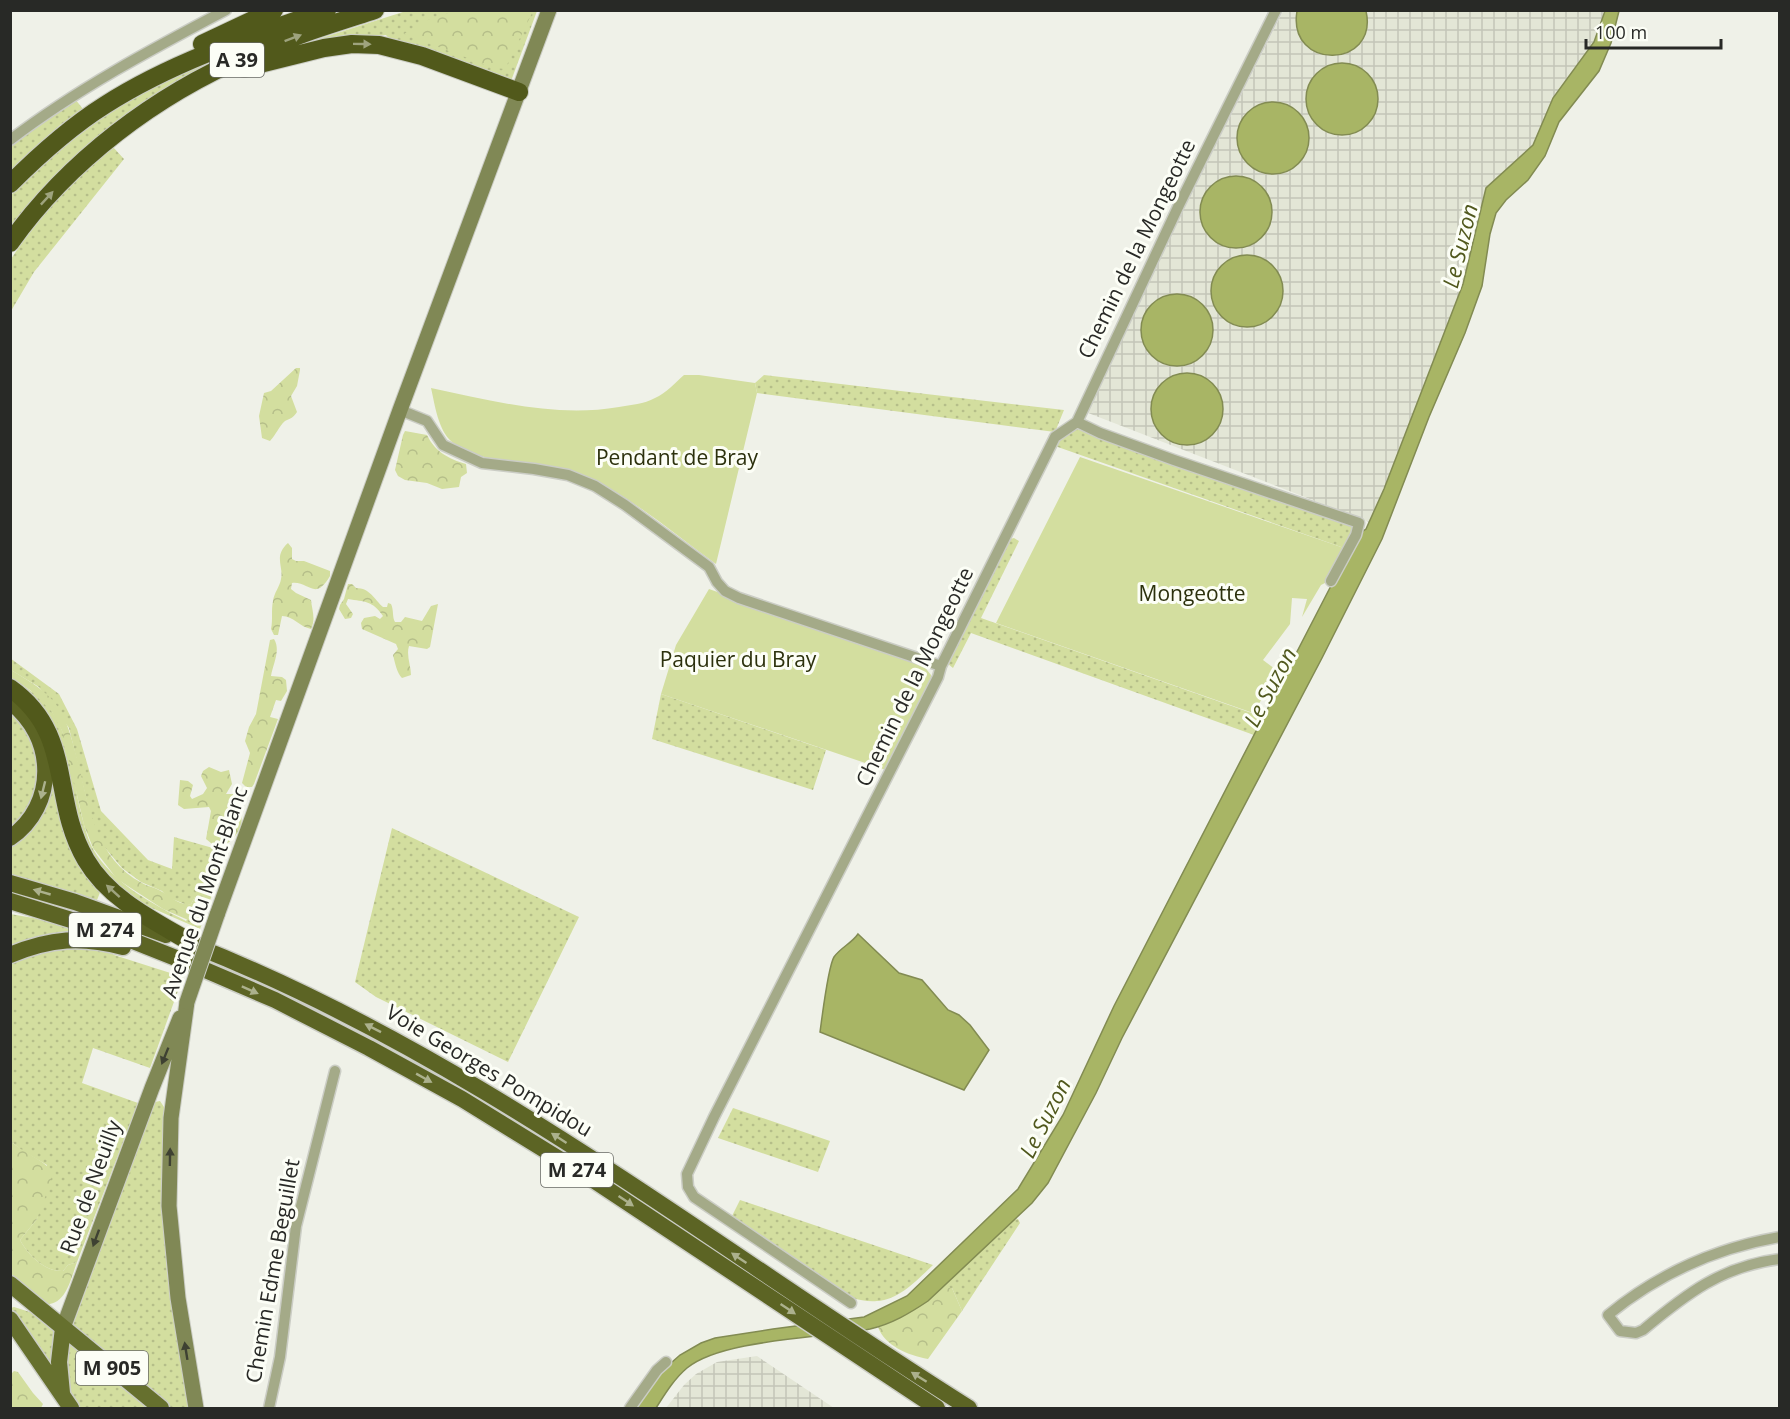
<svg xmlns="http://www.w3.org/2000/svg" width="1790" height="1419" font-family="'Open Sans',sans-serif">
<defs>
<pattern id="industrial-grid" width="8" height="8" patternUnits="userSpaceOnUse" patternTransform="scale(1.5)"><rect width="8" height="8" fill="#e3e6d6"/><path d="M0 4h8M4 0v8" fill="none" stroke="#c3c5b8"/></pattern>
<pattern id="grass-dots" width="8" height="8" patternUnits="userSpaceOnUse" patternTransform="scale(1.5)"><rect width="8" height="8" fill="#d3de9f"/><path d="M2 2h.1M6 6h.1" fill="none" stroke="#b5be89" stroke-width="1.8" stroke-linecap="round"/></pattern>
<pattern id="forest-crowns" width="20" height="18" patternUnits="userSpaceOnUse" patternTransform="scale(1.5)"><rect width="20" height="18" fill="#d3de9f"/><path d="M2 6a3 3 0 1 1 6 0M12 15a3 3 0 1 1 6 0" fill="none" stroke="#b5be89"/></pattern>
</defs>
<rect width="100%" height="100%" fill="#eff1e8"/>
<path fill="url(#industrial-grid)" d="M1283 11H1605L1594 42 1553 98 1533 145 1486 188 1463 284 1384 489 1369 522 1083 411Z
M757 1356 834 1408H666L684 1385 696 1374 717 1362Z"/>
<path fill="url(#grass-dots)" d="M406 11H537L511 81 391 41 386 35 303 44Z
M204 61 206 69 11 232V195C36 170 62 146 90 125 126 99 165 81 204 61Z
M75 99 83 109 59 126 11 170V144Z
M113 147 124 159 34 272 11 311V259L25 238 64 191Z
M764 375 1064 410 1055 432 757 393 755 383Z
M1077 429 1346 521 1350 523 1354 529 1344 548 1055 446 1062 436Z
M1014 538 1019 541 981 618 1263 717 1254 735 971 633 953 668 948 664 1010 539Z
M10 658 59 694 77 729 101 811 148 860 172 869 174 837 227 852 200 929 129 898 102 873 11 678C26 687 43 698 53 713 70 739 73 776 79 805 83 820 86 836 93 849 114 884 151 903 186 921L199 901 195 897 191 904 187 905 167 897 162 891 141 882 122 868 101 843 92 822 69 728 39 687 11 670Z
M661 694 826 750 813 790 652 739Z
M10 711 30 732 40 765 33 804 10 831Z
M51 774 101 890 97 900 11 876 10 845Z
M392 828 579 917 508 1062 376 997 355 982Z
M10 914 51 921 81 931 82 933 11 950Z
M67 945 108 949 114 955 183 977 150 1068 93 1048 82 1083 138 1103 77 1262 68 1265 63 1271C45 1272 28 1255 20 1240L37 1219 47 1165 21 1150 11 1141V959Z
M160 1101 164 1107 163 1201 167 1273 189 1408H168L74 1329 73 1325 155 1102Z
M733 1108 830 1141 818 1172 718 1138Z
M740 1200 933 1265C917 1280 899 1300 877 1301 869 1302 860 1300 852 1298L731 1218Z
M1018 1219 1020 1223 962 1311 952 1288H941L1014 1220Z
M14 1307 36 1314 55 1330 53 1369 11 1311V1308Z
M67 1340 152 1408H77L67 1388Z"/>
<path fill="url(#forest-crowns)" d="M458 10H533V11L505 69 494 68 404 34 425 21Z
M296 368H300V370L297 386 291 396 297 412C293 418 291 418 285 421 279 426 276 435 270 441L262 438 259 416 264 393 271 391Z
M405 431 427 435C435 452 449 459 466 464L467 473 461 477 459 487 442 489 427 483 405 480 398 476 395 470 403 435Z
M288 543 292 548V559L296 561H304L330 571V576C315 602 309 581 292 583L291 589 296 593 311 600C312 610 316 619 311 629 300 627 293 616 282 616L278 635H274L271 629C273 620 271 610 273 601 274 593 280 586 281 579 284 567 273 556 288 543Z
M348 584H352L356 588C370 588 374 599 383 607H387L388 603 391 604C394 610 392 617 395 622H401L405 617 422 621 431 606 438 604 430 647 427 649 409 646C406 655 411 666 411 675L402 678C397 673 395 663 393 655L398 649 396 644 362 629 361 623 364 618 375 616 380 619 383 616C372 600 365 602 348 599L346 604 353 614 351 618 345 619 339 609 340 605 344 599Z
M274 639C281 650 273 664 271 676L282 677 286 680 287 691 281 701 276 700 270 717 278 719 254 784 252 787H246L242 783 250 753 245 741 249 727 256 714 270 640Z
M11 670C29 681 48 691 60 710 69 726 73 744 78 762 89 807 96 859 142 883 147 886 153 887 159 890 169 895 179 906 191 904L195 897H197L204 908 203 913 195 923 163 909 117 879 93 848 84 825 62 731 52 712 30 690 11 678Z
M209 767 221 772 229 770 232 784 226 794H236L243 798 241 805 237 807C238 810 240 813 241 816 245 829 229 846 217 848L206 839 211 811 209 807 184 809 178 805 180 780 188 781 193 785 190 796 192 799 203 794 207 788 201 776 203 771Z
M11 1141C23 1153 41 1158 52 1171L51 1181 37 1219 20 1240C28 1255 45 1272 63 1271L68 1265 77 1262C71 1278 66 1306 45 1304L11 1275Z
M941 1288H952L962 1311 928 1359C908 1355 885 1346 878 1327 903 1317 922 1306 941 1288Z
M14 1371 18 1372 33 1393 43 1404 41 1408H11V1374Z"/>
<path fill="#d3de9f" d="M684 375H699L755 383 757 393 716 564C671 532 627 492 575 472 539 458 483 468 452 442 438 430 435 405 431 388 493 401 556 418 619 407 631 405 644 404 655 398 666 393 675 383 684 375Z
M1080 457 1344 548 1327 582 1321 585 1302 617 1307 599 1292 598 1290 624 1263 660 1279 672 1253 713 996 623Z
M709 589 923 665 931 675 930 684 886 770 661 694 676 645Z"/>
<path fill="#a8b565" stroke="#828b52" stroke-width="1.5" d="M1297 11H1366C1379 69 1287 71 1297 11Z
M1605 11H1619L1611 43 1599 71 1559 122 1545 156 1528 180 1506 200 1496 213 1490 234 1482 286 1465 333 1429 417 1382 539 1322 658 1122 1038 1096 1093 1048 1183 1032 1203 928 1301C910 1313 892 1324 870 1329 824 1338 722 1339 687 1368 674 1379 665 1394 656 1408H636L662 1371 680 1355 701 1343 715 1338 773 1329 864 1317 907 1296 1018 1189 1063 1115 1114 1006 1350 549 1357 535 1366 529 1384 489 1463 284 1486 188 1533 145 1553 98 1594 42Z
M1306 99a36 36 0 1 1 72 0a36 36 0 1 1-72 0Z
M1237 138a36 36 0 1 1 72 0a36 36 0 1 1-72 0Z
M1200 212a36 36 0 1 1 72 0a36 36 0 1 1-72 0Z
M1211 291a36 36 0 1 1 72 0a36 36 0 1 1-72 0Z
M1141 330a36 36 0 1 1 72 0a36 36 0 1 1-72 0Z
M1151 409a36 36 0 1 1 72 0a36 36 0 1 1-72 0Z
M858 934 899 973 922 980 948 1010 959 1015 970 1025 989 1050 964 1090 820 1032C822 1018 828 967 834 957 840 948 852 943 858 934Z"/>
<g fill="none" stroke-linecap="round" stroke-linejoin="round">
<g stroke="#cbcdc5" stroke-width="13">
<path id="minor" d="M10 140C77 89 152 49 226 10
M400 410 427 421 443 445 482 463 534 469 568 475 595 486 625 505 709 567 717 582 725 591 739 598 941 666
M1077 422 1100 433 1174 460 1359 523 1356 535 1331 581
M1780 1237C1716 1248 1658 1274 1608 1315L1620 1331 1636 1333 1643 1330C1686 1294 1722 1266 1780 1259
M851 1303 694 1197 688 1187 687 1174 714 1117 938 677 941 666 1055 437 1077 422 1179 205 1276 10
M269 1408 280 1357 296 1226 335 1071
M630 1408 657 1370 666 1362"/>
</g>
<g stroke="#cbcdc5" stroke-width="17">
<path id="secondary" d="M217 915 400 410 549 10
M187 1002 171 1118 169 1206 178 1298 196 1408
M63 1328 152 1088 180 1018"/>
</g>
<g stroke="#cbcdc5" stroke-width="19">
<path id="primary" d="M10 1284 161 1408
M10 1319 71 1408
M62 1393 59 1362 63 1328"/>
</g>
<g stroke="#cbcdc5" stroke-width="19">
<path id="trunk" d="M10 702C56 736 58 805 10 838
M10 883 75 902 166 935
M10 901 113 933 196 966 275 1000 369 1048 462 1099 595 1181 937 1408
M193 945C475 1056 714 1248 969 1408
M10 955C51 938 82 936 123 947"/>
</g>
<g stroke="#cbcdc5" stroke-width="20">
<path id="motorway" d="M202 44 274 10
M244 68 324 48 352 44 379 45 422 56 519 92
M10 184C39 155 70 127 105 105 172 62 251 36 327 10
M10 243C69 160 156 95 249 55 289 37 332 24 375 10
M10 688C75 734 50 799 86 860 110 901 157 922 197 946"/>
</g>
<use href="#minor" stroke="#a4aa88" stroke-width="10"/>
<use href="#secondary" stroke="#808855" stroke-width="15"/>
<use href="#primary" stroke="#66702e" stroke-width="16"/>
<use href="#trunk" stroke="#5c6424" stroke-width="16"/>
<use href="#motorway" stroke="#51591b" stroke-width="18"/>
<g stroke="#cbcdc5" stroke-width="17" stroke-linecap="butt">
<path id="secondary-bridge" d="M187 1002 217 915"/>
</g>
<use href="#secondary-bridge" stroke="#808855" stroke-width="15"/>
</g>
<defs><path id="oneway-solid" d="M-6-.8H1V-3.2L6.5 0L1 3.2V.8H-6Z" transform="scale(1.5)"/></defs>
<g fill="#9ea37e">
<use href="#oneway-solid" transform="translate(293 38) rotate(-21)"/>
<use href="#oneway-solid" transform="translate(362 44) rotate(1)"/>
<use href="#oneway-solid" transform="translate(47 198) rotate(-47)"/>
<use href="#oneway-solid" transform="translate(113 891) rotate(-138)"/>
</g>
<g fill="#acb18d">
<use href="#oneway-solid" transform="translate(43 790) rotate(104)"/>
<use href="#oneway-solid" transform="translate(42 892) rotate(-164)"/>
<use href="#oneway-solid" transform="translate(250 990) rotate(24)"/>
<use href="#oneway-solid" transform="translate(373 1028) rotate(-153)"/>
<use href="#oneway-solid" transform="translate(424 1078) rotate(29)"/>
<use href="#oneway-solid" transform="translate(559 1138) rotate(-147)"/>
<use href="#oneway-solid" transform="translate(626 1201) rotate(34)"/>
<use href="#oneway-solid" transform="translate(739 1258) rotate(-146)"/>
<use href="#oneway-solid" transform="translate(788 1309) rotate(34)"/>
<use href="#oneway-solid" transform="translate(919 1377) rotate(-148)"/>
</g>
<g fill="#3e4132">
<use href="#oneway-solid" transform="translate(165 1056) rotate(112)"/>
<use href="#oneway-solid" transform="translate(170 1157) rotate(-89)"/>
<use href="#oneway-solid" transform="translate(96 1238) rotate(110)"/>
<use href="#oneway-solid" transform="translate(186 1351) rotate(-99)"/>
</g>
<g text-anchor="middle" stroke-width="6" stroke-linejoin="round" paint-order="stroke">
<g fill="#fcfef6" stroke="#686964" stroke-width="1.5">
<rect x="210" y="43" width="54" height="34" rx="4.5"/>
<rect x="69" y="913" width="72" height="34" rx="4.5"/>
<rect x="541" y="1153" width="72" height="34" rx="4.5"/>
<rect x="76" y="1351" width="72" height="34" rx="4.5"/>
</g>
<g font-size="20" font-weight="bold" fill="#282926">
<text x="237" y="67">A 39</text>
<text x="105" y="937">M 274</text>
<text x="577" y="1177">M 274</text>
<text x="112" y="1375">M 905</text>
</g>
<g font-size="21" fill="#282926" stroke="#fcfef6">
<text transform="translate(1137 249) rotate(-64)" y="7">Chemin de la Mongeotte</text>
<text transform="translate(915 677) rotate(-64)" y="7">Chemin de la Mongeotte</text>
<text transform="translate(205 892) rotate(-71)" y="7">Avenue du Mont-Blanc</text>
<text transform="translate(489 1071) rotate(31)" y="7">Voie Georges Pompidou</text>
<text transform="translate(91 1187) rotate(-70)" y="7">Rue de Neuilly</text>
<text transform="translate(273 1271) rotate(-80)" y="7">Chemin Edme Beguillet</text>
</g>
<g font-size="21" fill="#2c310d" stroke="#fcfef6">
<text x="677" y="465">Pendant de Bray</text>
<text x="1192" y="601">Mongeotte</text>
<text x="738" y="667">Paquier du Bray</text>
</g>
<g font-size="22" font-style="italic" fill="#50581d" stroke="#fcfef6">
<text transform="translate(1460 246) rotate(-76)" y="8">Le Suzon</text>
<text transform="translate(1270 687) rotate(-62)" y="8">Le Suzon</text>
<text transform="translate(1045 1118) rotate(-63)" y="8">Le Suzon</text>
</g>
</g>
<rect width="1790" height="1419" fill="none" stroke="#282926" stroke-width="24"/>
<path d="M1586 39v9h135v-9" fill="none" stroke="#282926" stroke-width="3"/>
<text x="1595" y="39" font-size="18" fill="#282926" stroke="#fcfef6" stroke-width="4.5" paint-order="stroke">100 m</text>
</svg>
